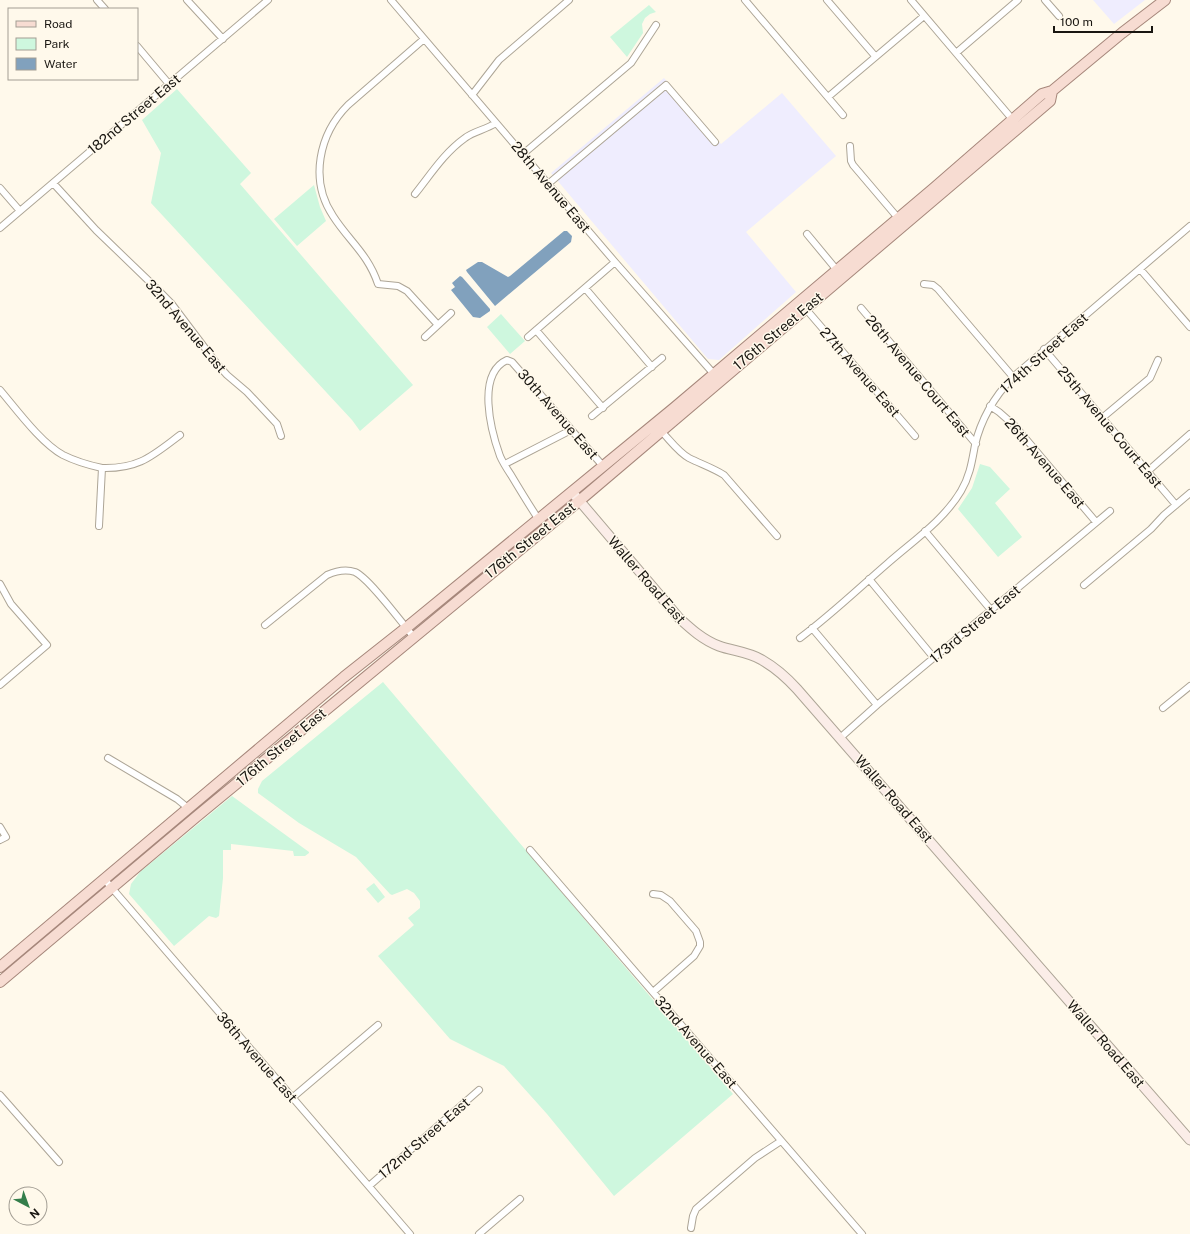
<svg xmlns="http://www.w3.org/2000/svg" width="1190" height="1234" font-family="'Public Sans',sans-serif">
<rect width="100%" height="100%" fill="#fff9eb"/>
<path fill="#efedfe" d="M1093 0H1145L1114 24Z
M664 78 721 144 782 93 836 156 746 232 796 292 719 360 708 359 551 173Z"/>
<path fill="#cef7de" d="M649 5 656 12 650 14 645 18 642 24 643 33 627 57 610 37Z
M177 89 251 173 240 184 413 385 360 431 352 420 151 203 161 153 142 120Z
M314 185 320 207 326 221 297 246 274 219Z
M501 314 525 341 510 354 487 327Z
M980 464 990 467 1010 489 995 503 1022 537 998 557 958 509 972 488Z
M383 682 733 1094 614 1196 547 1114 504 1066 450 1039 378 956 414 925 408 918 420 908V901L414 893 407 889 392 895 390 894 356 857 299 823 258 793V789L262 781Z
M232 796 309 852V853L305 856H294L293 851 231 844V850H223V878L219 916 216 918 209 916 174 946 129 894 131 884 140 872Z
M374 883 385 897 378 903 366 889Z"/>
<path fill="#81a1bd" d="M564 231H567L572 236 571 242 495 306 467 272 466 270 478 262H482L508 277 510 276Z
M460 276 462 277 490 309V311L480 318 473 317 451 290 455 287 452 283Z"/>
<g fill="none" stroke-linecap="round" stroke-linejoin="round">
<g stroke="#ada596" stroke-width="8">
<path id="street" d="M97 0 105 9
M187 0 223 39
M391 0 615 262 713 373
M745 0 843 115
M827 0 875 56
M911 0 1013 120
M1045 0 1059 16
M424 39 348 105C319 134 309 180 333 216 349 241 368 254 378 284L398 286 407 291 438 325
M137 46 169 84
M956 53 1018 0
M472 95 499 60 569 0
M828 97 924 16
M850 146 851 161 853 165 898 218
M523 154 631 63 656 25
M53 183 96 230 153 285 171 303 217 364 227 375 247 392 277 424 281 436
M548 184 666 85 715 142
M0 188 20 211
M415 194C431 174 444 153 465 138 474 131 485 130 496 123
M0 228 268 0
M807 234 836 269
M1140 269 1190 327
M924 284 933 285 938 289 1013 377
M585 288 652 367
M805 308 915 436
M861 308 976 444
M536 330 603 408
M425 337 451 313
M528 337 615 262
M1044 349 1176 505
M0 390C17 410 41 443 63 455 75 461 88 465 102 468
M990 406 999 412 1015 426 1096 522
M592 416 662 358
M1102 418 1150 378 1158 360
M661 431C670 440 678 452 689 458 701 464 713 468 724 475L777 536
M505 464 571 430
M1148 471 1190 434
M539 520C529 505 520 490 511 475 507 469 503 463 500 456 491 431 476 374 507 360L512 362 603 466
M99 526 102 468C139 469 152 456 180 435
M925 531 991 610
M869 579 934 658
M0 584 11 604 47 645 0 685
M1084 585 1151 529 1164 515 1190 493
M265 625 327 575C336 571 346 569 355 572 369 578 401 622 413 636
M812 628 877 705
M800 638C831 615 859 588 888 563 913 541 944 520 961 491 970 476 972 461 975 445 981 419 995 396 1013 377L1190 226
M1163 708 1190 686
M840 738 877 705 1110 511
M108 758 177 799 188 808
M0 827 6 837 0 840
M530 850 862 1234
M105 880 410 1234
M653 992 694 956 700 946V942L696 931 670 901 661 895 653 894
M0 1095 59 1162
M292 1098 378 1025
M369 1186 479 1090
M691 1228 693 1216 696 1209 755 1158 781 1141
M479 1234 520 1199"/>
</g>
<g stroke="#ada596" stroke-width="11">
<path id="secondary" d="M572 492 679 618C691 629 703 640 719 646 733 651 749 652 762 660 776 668 787 678 797 689L1190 1140"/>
</g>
<g stroke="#a6877b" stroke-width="12">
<path id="primary" d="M0 967 344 677 406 628 674 408 934 188 1042 94 1052 91 1122 33 1165 0
M0 982 196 817 579 501 1050 101 1052 91"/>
</g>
<use href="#street" stroke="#fff" stroke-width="6"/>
<use href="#secondary" stroke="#fbede8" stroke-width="9"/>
<use href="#primary" stroke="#f7dcd2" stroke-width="10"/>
</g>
<g text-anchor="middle" stroke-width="3" stroke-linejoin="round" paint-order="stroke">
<g font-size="14" fill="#191611" stroke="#fff9eb">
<text transform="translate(134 114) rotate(-40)" y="5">182nd Street East</text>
<text transform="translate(551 187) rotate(50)" y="5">28th Avenue East</text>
<text transform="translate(186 326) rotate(50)" y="5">32nd Avenue East</text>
<text transform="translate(778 331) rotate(-40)" y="5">176th Street East</text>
<text transform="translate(1044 353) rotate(-42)" y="5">174th Street East</text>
<text transform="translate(860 372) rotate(49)" y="5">27th Avenue East</text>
<text transform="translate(918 376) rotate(50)" y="5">26th Avenue Court East</text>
<text transform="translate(558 414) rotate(49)" y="5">30th Avenue East</text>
<text transform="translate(1110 427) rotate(50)" y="5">25th Avenue Court East</text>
<text transform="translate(1045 463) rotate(49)" y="5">26th Avenue East</text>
<text transform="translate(530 540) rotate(-39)" y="5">176th Street East</text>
<text transform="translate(647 580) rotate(49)" y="5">Waller Road East</text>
<text transform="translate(975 624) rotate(-40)" y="5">173rd Street East</text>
<text transform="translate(281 747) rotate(-40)" y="5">176th Street East</text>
<text transform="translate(894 799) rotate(49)" y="5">Waller Road East</text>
<text transform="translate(696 1042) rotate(49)" y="5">32nd Avenue East</text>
<text transform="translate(1106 1044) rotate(49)" y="5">Waller Road East</text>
<text transform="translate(257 1057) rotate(49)" y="5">36th Avenue East</text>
<text transform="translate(424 1138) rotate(-41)" y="5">172nd Street East</text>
</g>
</g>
<rect x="8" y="8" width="130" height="72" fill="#fff9eb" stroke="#a39e94"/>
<rect x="16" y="21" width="20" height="6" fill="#f7dcd2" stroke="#a39e94"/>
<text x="44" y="28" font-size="12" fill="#191611">Road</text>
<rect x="16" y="38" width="20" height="12" fill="#cef7de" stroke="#a39e94"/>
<text x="44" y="48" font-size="12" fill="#191611">Park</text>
<rect x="16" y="58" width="20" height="12" fill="#81a1bd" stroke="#a39e94"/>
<text x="44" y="68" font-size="12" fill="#191611">Water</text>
<g transform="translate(28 1206) rotate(139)"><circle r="19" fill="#fff9eb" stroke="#a39e94"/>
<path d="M0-3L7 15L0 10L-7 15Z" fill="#347e4b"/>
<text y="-6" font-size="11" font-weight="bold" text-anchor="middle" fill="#191611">N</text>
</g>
<path d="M1054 26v6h98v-6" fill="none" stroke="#191611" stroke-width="2"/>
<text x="1060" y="26" font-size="12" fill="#191611" stroke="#fff9eb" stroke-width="3" paint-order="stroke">100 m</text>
</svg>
